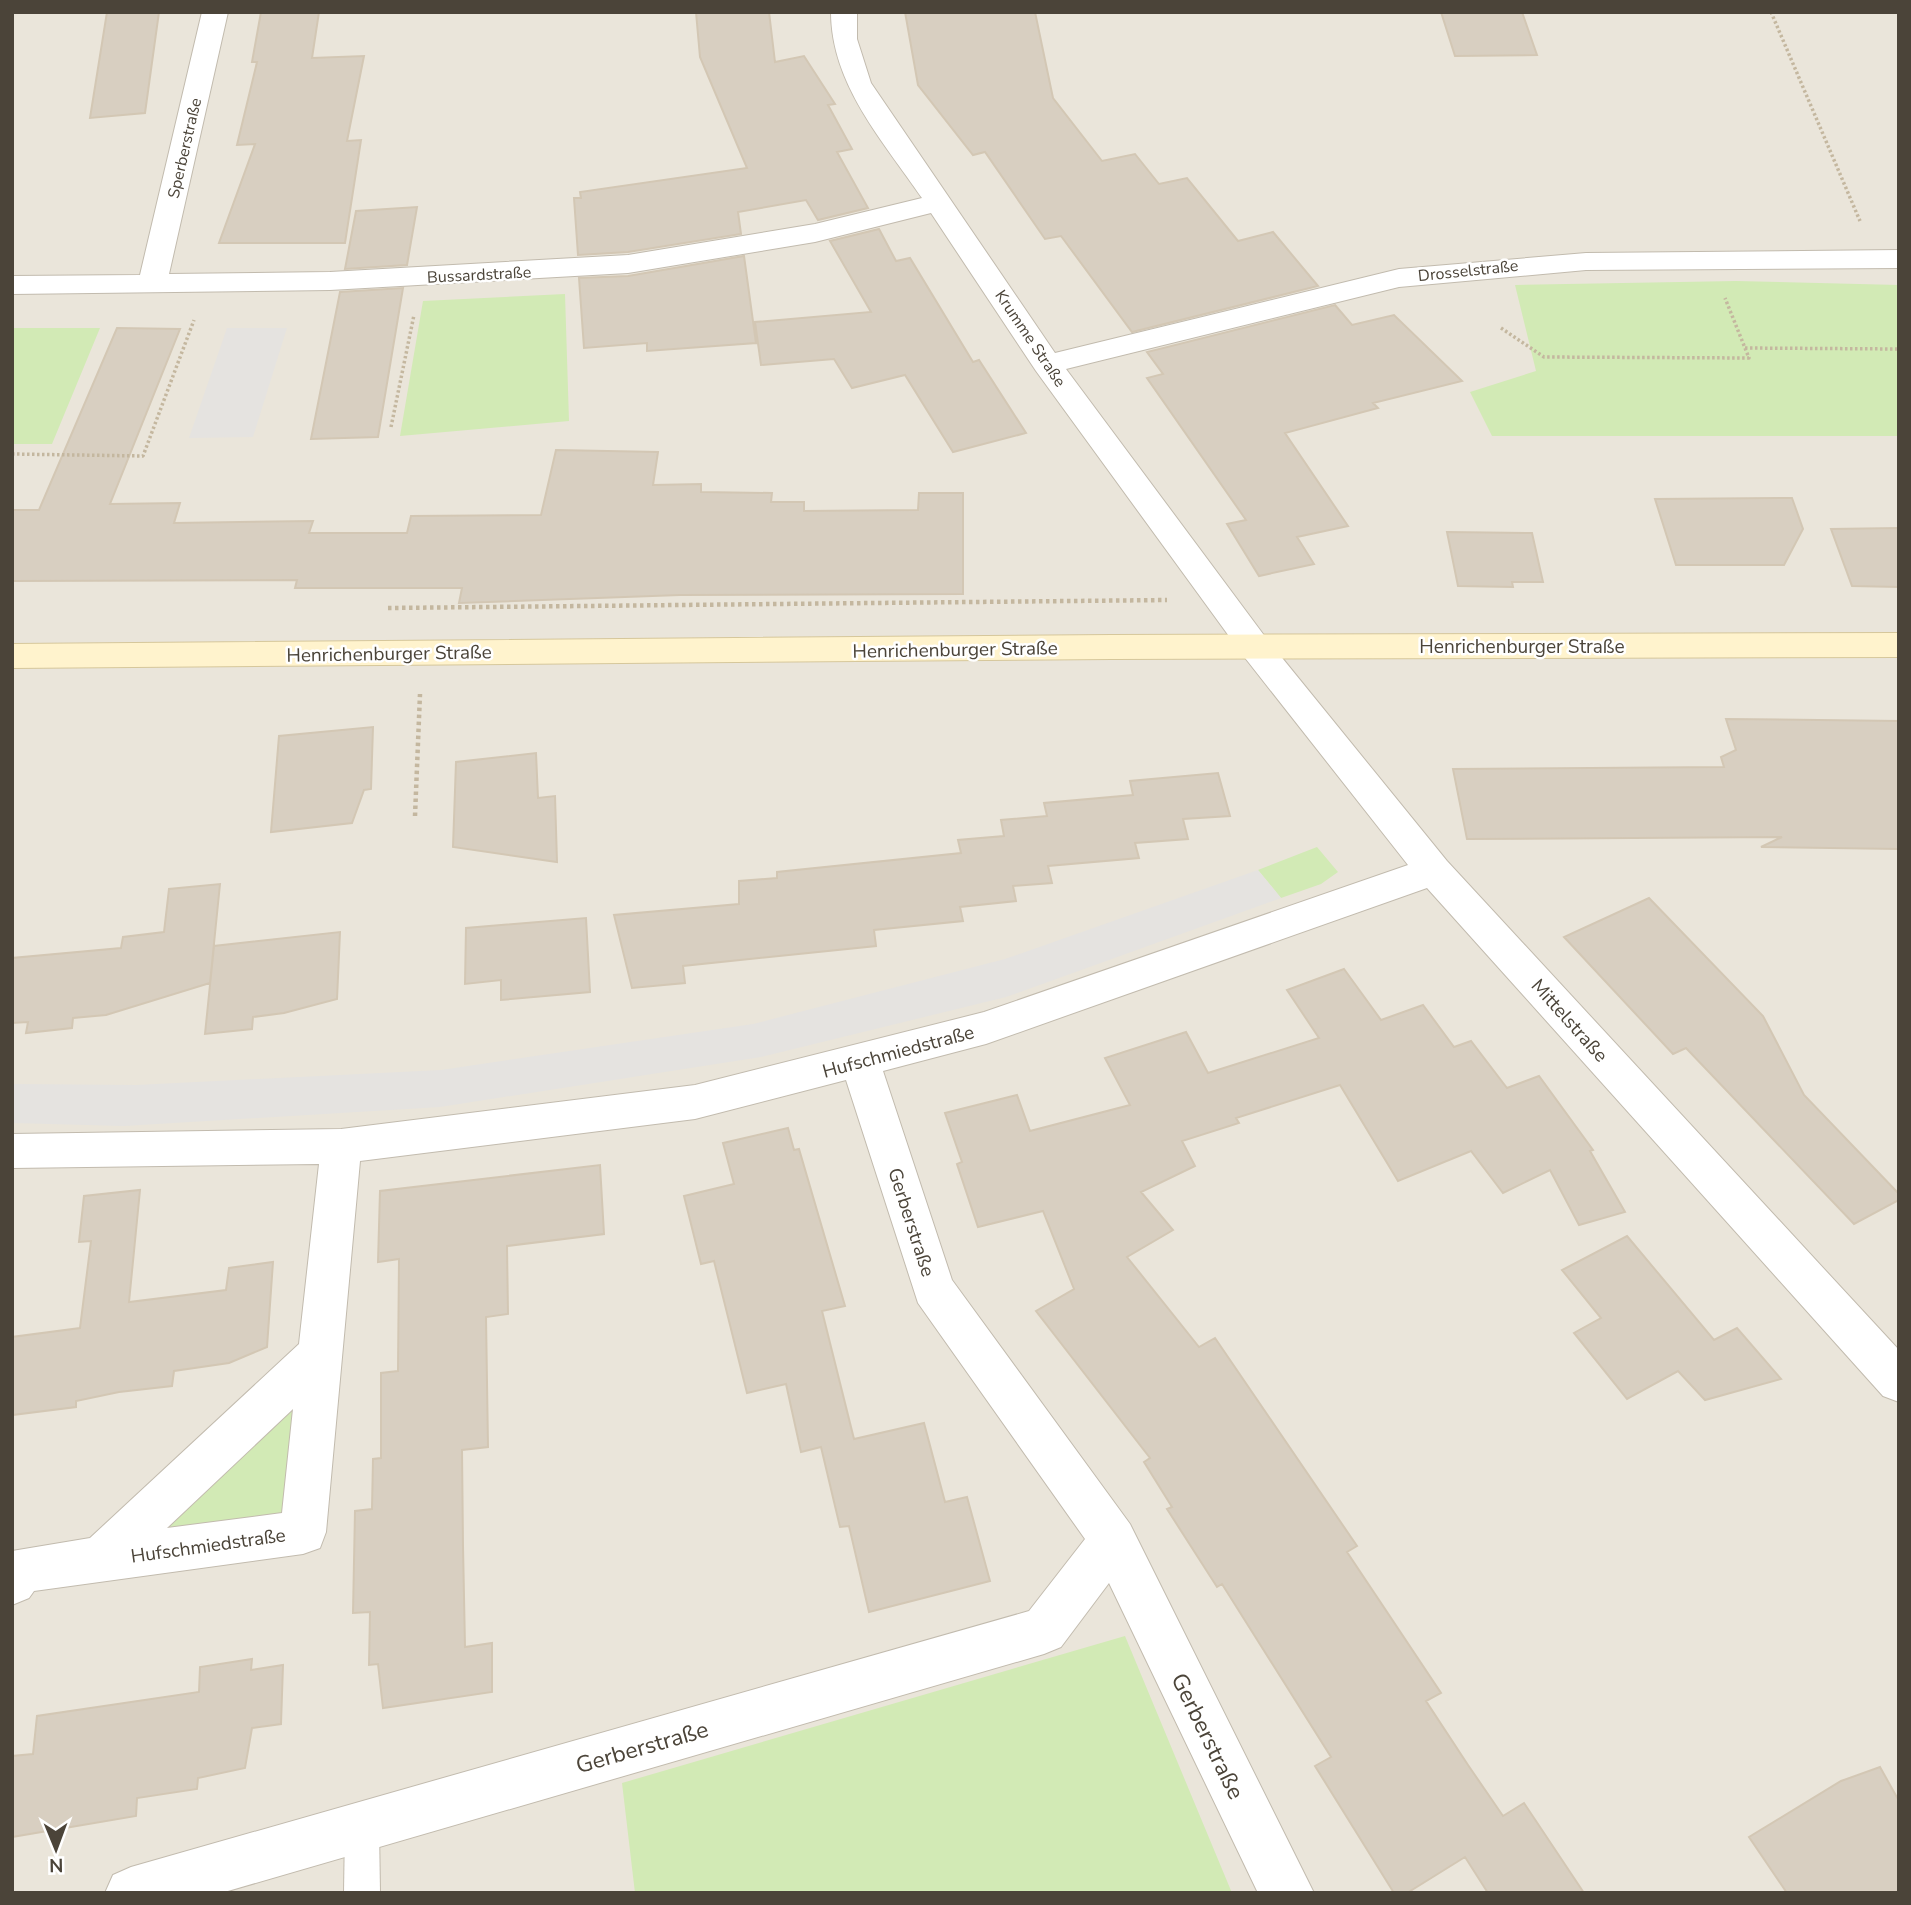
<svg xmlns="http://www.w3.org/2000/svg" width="1911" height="1905" font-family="'Nunito Sans',sans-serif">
<rect width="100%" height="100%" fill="#f6f3ec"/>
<path fill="#eae5da" d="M12 12H1899V1893H12Z"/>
<path fill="#d2eab5" d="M1736 281 1899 285V436H1492L1470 392 1536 371 1515 285Z
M565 294 569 421 400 436 423 301Z
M12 328H100L52 444H12Z
M1317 847 1338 872 1321 884 1281 898 1258 870Z
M293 1404 287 1519 154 1538Z
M1125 1636 1232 1893H635L622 1783Z"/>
<path fill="#e5e3e0" d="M227 328H287L253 437 189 438Z
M1258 870 1281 898 1006 997 761 1057 440 1107 124 1126 12 1123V1084L136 1085 441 1070 753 1024 1005 959Z"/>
<path fill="#d8cfc1" stroke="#d3c7b4" stroke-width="2" d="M107 12H159L145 113 90 118Z
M261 12H319L312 58 364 56 347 141 361 140 345 243H219L255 144 237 145 257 62H252Z
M696 12H769L775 62 804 56 835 104 828 105 852 149 837 152 868 208 818 220 806 200 738 212 741 234 628 252 578 255 574 198H581L580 192 747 168 700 57Z
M905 12H1035L1053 98 1102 161 1135 154 1159 184 1187 178 1238 241 1273 232 1318 286 1132 332 1061 236 1045 239 985 152 973 155 918 85Z
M1441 12H1522L1537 55 1455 56Z
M417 207 407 265 345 269 356 211Z
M879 229 896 261 910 258 973 362 979 360 1026 433 953 452 905 375 852 388 834 359 761 365 755 322 871 312 830 241Z
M744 256 756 343 647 351V343L584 348 579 278 628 276Z
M403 288 378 437 311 439 340 292Z
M1335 305 1352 325 1394 315 1462 381 1373 403 1378 408 1285 433 1348 526 1297 537 1314 564 1259 576 1227 524 1246 520 1147 378 1163 374 1147 352Z
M117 328 180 329 110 504 180 503 174 523 313 521 309 533H407L411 516 541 515 556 450 658 452 653 485 701 484V492L772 493 771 502H804V511L918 510 919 493H963V594L680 595 459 603 462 588H295L297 580 12 581V510H39Z
M1792 498 1803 529 1784 565H1676L1655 499Z
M1899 528V587L1852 586 1831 529Z
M1447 532 1532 533 1543 582H1512L1513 587 1458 586Z
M1726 719 1899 721V849L1761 847 1782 837 1467 839 1453 769 1724 767 1721 757 1736 750Z
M373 727 371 789 364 790 352 823 271 832 279 736Z
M536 753 538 798 555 796 557 862 453 847 456 762Z
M1218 773 1230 816 1183 819 1188 839 1135 843 1139 858 1048 866 1052 883 1013 886 1016 901 960 907 963 921 874 930 876 946 683 966 685 983 632 988 614 915 739 904V881L777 878V872L961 853 958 840 1004 836 1001 820 1047 816 1044 803 1133 795 1130 781Z
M220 884 210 983 106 1015 73 1018 72 1028 26 1033 28 1022 12 1023V958L121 948 123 937 164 932 169 889Z
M1649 898 1763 1016 1804 1095 1899 1194V1200L1854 1224 1686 1048 1673 1054 1564 937Z
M586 918 590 992 501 1000V980L465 984 466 928Z
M340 932 337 999 284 1013 253 1017 252 1029 205 1034 214 946Z
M1344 969 1381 1020 1423 1005 1454 1047 1471 1041 1507 1088 1539 1076 1593 1150 1590 1151 1625 1212 1579 1225 1550 1170 1503 1193 1471 1151 1398 1181 1340 1085 1236 1118 1239 1123 1182 1141 1195 1166 1141 1192 1173 1230 1127 1257 1199 1347 1215 1338 1357 1546 1347 1552 1441 1693 1426 1701 1468 1765 1503 1816 1524 1803 1584 1893H1488L1465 1857 1407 1893H1394L1315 1766 1331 1757 1222 1584 1217 1587 1167 1509 1172 1507 1144 1462 1150 1458 1036 1311 1074 1289 1043 1211 978 1227 957 1164 962 1162 945 1113 1017 1095 1030 1131 1130 1105 1105 1058 1186 1032 1208 1073 1319 1038 1287 990Z
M788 1128 794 1150 799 1149 845 1306 822 1311 854 1439 924 1423 945 1502 967 1497 990 1581 869 1612 849 1526 840 1527 821 1447 801 1452 786 1384 747 1393 714 1261 701 1264 684 1196 734 1184 723 1143Z
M600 1165 604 1234 507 1246 508 1314 486 1317 488 1447 462 1450 463 1546 465 1647 492 1643V1692L383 1708 378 1664 369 1665 370 1612 353 1613 355 1511 372 1509 373 1459 381 1458V1373L398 1371 399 1259 378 1262 380 1191Z
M140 1190 129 1302 226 1290 229 1268 273 1262 267 1347 229 1363 174 1371 172 1386 119 1392 76 1401V1407L12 1415V1337L80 1328 91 1241 79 1242 84 1196Z
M1627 1236 1714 1340 1737 1328 1781 1379 1705 1400 1678 1371 1627 1399 1574 1333 1601 1318 1562 1270Z
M252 1659 251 1670 283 1665 281 1724 252 1728 245 1768 198 1778 197 1789 137 1798 136 1816 12 1837V1756L33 1754 37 1716 199 1692 200 1667Z
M1880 1767 1899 1801V1893H1787L1749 1837 1841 1781Z"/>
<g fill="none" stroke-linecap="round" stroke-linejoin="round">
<g stroke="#c2bbae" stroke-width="2">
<path id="service" d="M362 1811 374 1816 379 1828 380 1893H344L345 1828 350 1816Z"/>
</g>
<g stroke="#c2bbae" stroke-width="2">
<path id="minor" d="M202 12H228L169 274 330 272 628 255 815 224 922 198C883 141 831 84 831 12H857V39L871 83 1055 353 1399 269 1586 253 1899 250V268L1586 270 1399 287 1066 369 1266 638 1447 861 1899 1350V1402L1883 1396 1427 888 986 1044 883 1071 952 1280 1130 1524 1314 1893H1258L1109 1583 1061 1647 1044 1654 221 1893H105L113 1875 131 1867 1029 1611 1085 1539 918 1303 846 1080 695 1119 360 1161 326 1532 320 1548 303 1554 34 1591 29 1598 12 1605V1551L90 1538 299 1344 319 1164 12 1168V1134L341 1129 695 1085 984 1012 1408 865 1242 654 1036 371 931 213 815 242 628 273 330 290 12 294V276L140 275ZM293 1409 282 1513 167 1528Z"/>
</g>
<g stroke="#d6c79b" stroke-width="2">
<path id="secondary" d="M1899 633V657L1112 659 12 668V644L1112 635Z"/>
</g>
<path stroke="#c4b79f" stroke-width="3.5" stroke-dasharray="2.5 2.5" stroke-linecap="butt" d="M1771 12 1860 221
M1501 328 1544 357 1749 358 1725 298
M1745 348 1899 349
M391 427 414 315
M12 454 143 456 194 320"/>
<path stroke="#c4b79f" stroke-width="4.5" stroke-dasharray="3.5 3.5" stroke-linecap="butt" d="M388 608 1167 600
M415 816 420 694"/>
<use href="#service" fill="#fff" fill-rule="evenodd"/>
<use href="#minor" fill="#fff" fill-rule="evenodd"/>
<use href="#secondary" fill="#fff3cd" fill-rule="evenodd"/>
</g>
<g text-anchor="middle" stroke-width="5" stroke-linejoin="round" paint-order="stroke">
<g font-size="16" fill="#4b4439" stroke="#fff">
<text transform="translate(184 148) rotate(-77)" y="6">Sperberstraße</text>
<text transform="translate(1468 270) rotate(-6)" y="6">Drosselstraße</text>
<text transform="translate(479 274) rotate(-3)" y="6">Bussardstraße</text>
<text transform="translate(1031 338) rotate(56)" y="6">Krumme Straße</text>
</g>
<g font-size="19" fill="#4b4439" stroke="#fff">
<text x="1522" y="653">Henrichenburger Straße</text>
<text transform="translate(955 649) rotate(-1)" y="7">Henrichenburger Straße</text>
<text transform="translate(389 653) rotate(-1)" y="7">Henrichenburger Straße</text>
<text transform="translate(1570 1020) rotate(48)" y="7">Mittelstraße</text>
<text transform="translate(898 1051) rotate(-15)" y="7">Hufschmiedstraße</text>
<text transform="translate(912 1222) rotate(72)" y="7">Gerberstraße</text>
<text transform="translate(208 1545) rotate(-8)" y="7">Hufschmiedstraße</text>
</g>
<g font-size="23" fill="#4b4439" stroke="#fff">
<text transform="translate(1208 1736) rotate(64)" y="8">Gerberstraße</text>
<text transform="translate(642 1747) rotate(-16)" y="8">Gerberstraße</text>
</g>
</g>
<rect width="1911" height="1905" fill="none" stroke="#4b4439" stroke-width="28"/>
<g transform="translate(56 1849) rotate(179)" stroke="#ffffff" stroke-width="5" paint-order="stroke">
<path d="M0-5L12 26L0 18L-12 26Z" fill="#4b4439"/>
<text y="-10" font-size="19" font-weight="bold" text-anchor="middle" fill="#4b4439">N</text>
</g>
</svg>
